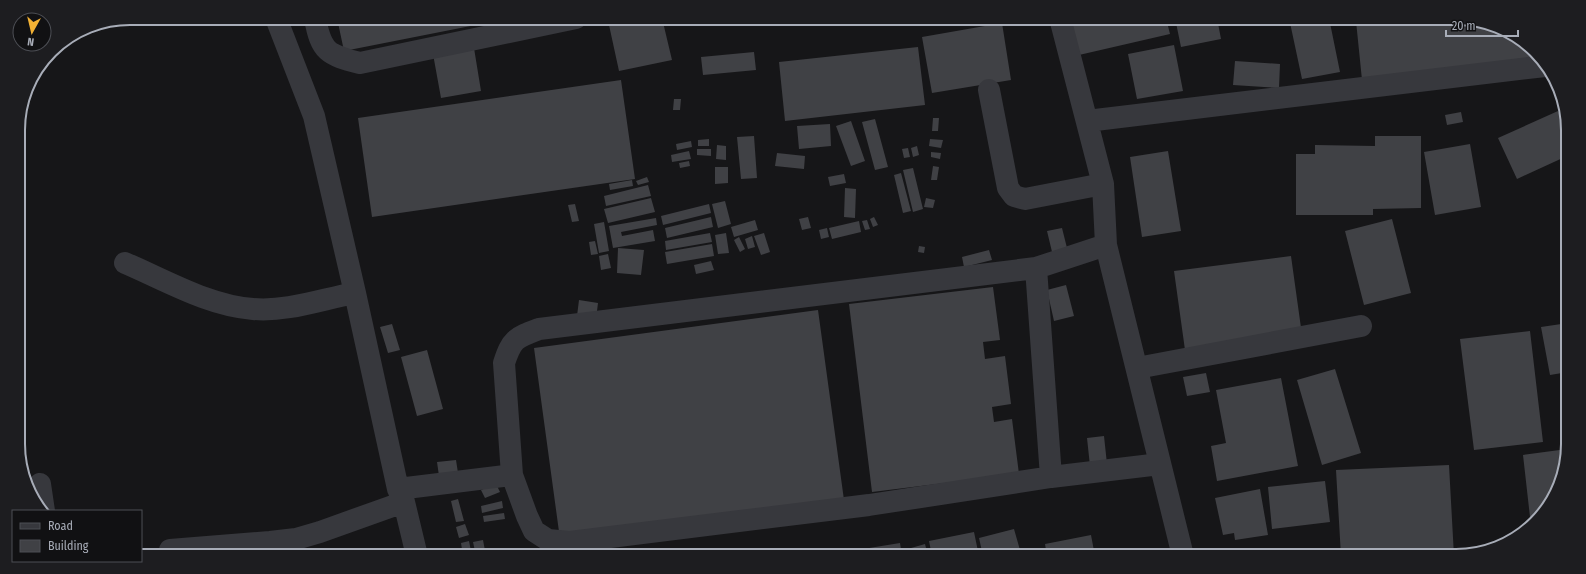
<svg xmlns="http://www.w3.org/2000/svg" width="1586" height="574" font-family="'Fira Sans Condensed',sans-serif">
<rect width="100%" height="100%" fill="#161618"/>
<path fill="#404145" d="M337 18H506V19L344 51Z
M640 18H662L672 60 619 71 609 25Z
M1071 18H1166L1170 34 1079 55Z
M1175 18H1217L1221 39 1181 47Z
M1289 18H1329L1340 72 1302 79Z
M1332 18H1354L1355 22 1333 24Z
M1386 18H1456L1492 24 1540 56 1362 80 1356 21Z
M1002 23 1011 80 932 93 922 37Z
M1174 45 1183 91 1137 99 1128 54Z
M918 47 925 105 785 121 779 62Z
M474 48 481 91 441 98 433 54Z
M754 52 756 70 703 75 701 57Z
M1235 61 1280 64 1279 88 1233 85Z
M621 80 635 179 372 217 358 118Z
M674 99H681L680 110H673Z
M1558 111 1567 131V156L1517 179 1498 138Z
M1461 112 1463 122 1447 125 1445 115Z
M933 118H939L938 131H932Z
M875 119 888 167 875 170 862 122Z
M851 121 865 161 851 166 836 126Z
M830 124 831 146 799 149 797 126Z
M754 136 757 178 741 179 737 137Z
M1375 136H1421V208L1373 209V215H1296V154H1315V145L1375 146Z
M709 139V146H698V140Z
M930 139 943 140 941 148 929 146Z
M691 141 692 147 677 150 676 144Z
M1470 144 1481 207 1435 215 1424 152Z
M717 145 726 146V160L716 159Z
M917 146 919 155 913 157 911 148Z
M908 148 910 157 904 158 902 149Z
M697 149H711V156L697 155Z
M689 151 691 159 672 162 671 155Z
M1168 151 1181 231 1142 237 1130 157Z
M931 152 941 153 940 159 931 157Z
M777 153 805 156 804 169 775 166Z
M689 161 690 166 680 168 679 163Z
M933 166 939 167 937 180H931Z
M715 167H728V183L715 184Z
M913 168 923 209 913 212 903 170Z
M901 173 911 211 903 213 894 175Z
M844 174 846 183 830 186 828 177Z
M647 177 649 182 638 185 636 181Z
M632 180 633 186 610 190 609 184Z
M648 185 651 196 606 206 604 196Z
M845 188 856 189 855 218 844 217Z
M651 198 655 212 608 223 604 209Z
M926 198 935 200 933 208 924 207Z
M725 201 731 224 718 228 712 204Z
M575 204 579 221 572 222 568 205Z
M709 204 711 213 663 225 661 216Z
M711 217 713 227 667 238 665 228Z
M808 217 811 228 802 230 799 219Z
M874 217 878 225 873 227 870 219Z
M656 218 657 225 621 232 622 236 653 230 655 241 613 248 609 226Z
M1392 219 1411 293 1364 305 1345 231Z
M755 220 758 230 734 237 731 227Z
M867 220 870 229 865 230 862 221Z
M859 221 861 232 832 239 829 228Z
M604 222 609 251 599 253 594 224Z
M827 228 829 237 821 239 819 230Z
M1062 228 1068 252 1053 256 1047 231Z
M710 233 712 242 666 250 665 241Z
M726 233 729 253 718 254 715 235Z
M764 233 770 252 761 255 754 236Z
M752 236 755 247 748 249 745 239Z
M739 237 745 249 740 252 734 240Z
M595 241 598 254 591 255 589 242Z
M712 244 714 256 667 264 665 252Z
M919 246 925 247 924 253 918 252Z
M618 248 644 250 641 275 617 273Z
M989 250 992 260 964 267 962 257Z
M608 254 611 268 601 270 599 256Z
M1291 256 1302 335 1185 350 1174 271Z
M711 261 714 270 696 274 694 265Z
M1066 285 1074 316 1054 321 1047 290Z
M993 287 1000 340 983 342 985 359 1005 356 1011 404 992 407 994 422 1012 419 1019 474 872 492 849 304Z
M579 300 598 303 596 319 577 316Z
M818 310 844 500 560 539 534 348Z
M1568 323V372L1550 375 1541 327Z
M392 324 400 350 388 353 380 327Z
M1530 331 1543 442 1474 450 1460 339Z
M427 350 443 409 417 416 401 357Z
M1335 369 1361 453 1322 465 1297 380Z
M1206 373 1210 392 1187 396 1183 377Z
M1281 378 1298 466 1217 481 1211 446 1226 443 1216 390Z
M1104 436 1107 464 1090 466 1087 438Z
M1567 449 1562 480 1536 516 1530 517 1523 455Z
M456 460 458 473 439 476 437 462Z
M1449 465 1454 556H1341L1336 470Z
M1325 481 1330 522 1272 529 1268 487Z
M496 484 500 492 485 498 481 490Z
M1260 489 1268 535 1235 540 1234 533 1223 535 1215 498Z
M458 499 464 521 456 522 451 501Z
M502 501 503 508 482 513 481 506Z
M504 513 505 519 484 522 483 516Z
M465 524 469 535 459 538 456 527Z
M1014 529 1020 550 1028 548 1030 556H983L979 538Z
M974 532 979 556H932L929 541Z
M1091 535 1095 556H1047L1045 544Z
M483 540 486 556H476L473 542Z
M469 541 472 556H463L461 543Z
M900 543 902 556H826V555Z
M925 544 928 556H906L904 550Z
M1474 548 1485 547V548L1474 552Z"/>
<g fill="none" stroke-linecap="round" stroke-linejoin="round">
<path stroke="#37383d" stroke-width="22" d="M276 18 314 116 355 293 398 489 404 502 417 556
M315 18C321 52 328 55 360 63L576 18
M1060 18 1103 184 1106 245 1183 556
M989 90 1008 188 1014 196 1025 199 1103 184
M1087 121 1545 66
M1106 245 1036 268 539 329C515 338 512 339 504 363L512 475 527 516 534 531 548 540 570 542 869 505 1051 477 1160 464
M125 263C165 280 209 306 253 309 287 312 322 299 355 293
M1036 268 1051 477
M1137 368 1361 326
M40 484 44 511
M398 489 512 475
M170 550 270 542 296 539 320 532 404 502"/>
</g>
<path d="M0 0H1586V574H0ZM130 25H1456A105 105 0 0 1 1561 130V444A105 105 0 0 1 1456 549H130A105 105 0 0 1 25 444V130A105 105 0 0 1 130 25Z" fill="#1d1d20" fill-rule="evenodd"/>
<path fill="none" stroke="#a8adb8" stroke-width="2" d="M130 25H1456A105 105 0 0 1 1561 130V444A105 105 0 0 1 1456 549H130A105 105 0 0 1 25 444V130A105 105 0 0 1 130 25Z"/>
<rect x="12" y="510" width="130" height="52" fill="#111113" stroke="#4d4f55"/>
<rect x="20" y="523" width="20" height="6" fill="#37383d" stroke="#4d4f55"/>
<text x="48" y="530" font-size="12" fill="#a8adb8">Road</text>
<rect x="20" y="540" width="20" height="12" fill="#404145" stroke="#4d4f55"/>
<text x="48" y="550" font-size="12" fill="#a8adb8">Building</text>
<g transform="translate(32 32) rotate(188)"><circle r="19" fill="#111113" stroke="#4d4f55"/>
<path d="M0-3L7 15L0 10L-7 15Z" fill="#f2b134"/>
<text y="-6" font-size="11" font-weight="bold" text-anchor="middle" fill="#a8adb8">N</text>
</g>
<path d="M1446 30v6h72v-6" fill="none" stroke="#a8adb8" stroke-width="2"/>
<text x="1452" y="30" font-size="12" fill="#a8adb8" stroke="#111113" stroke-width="3" paint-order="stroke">20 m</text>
</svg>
